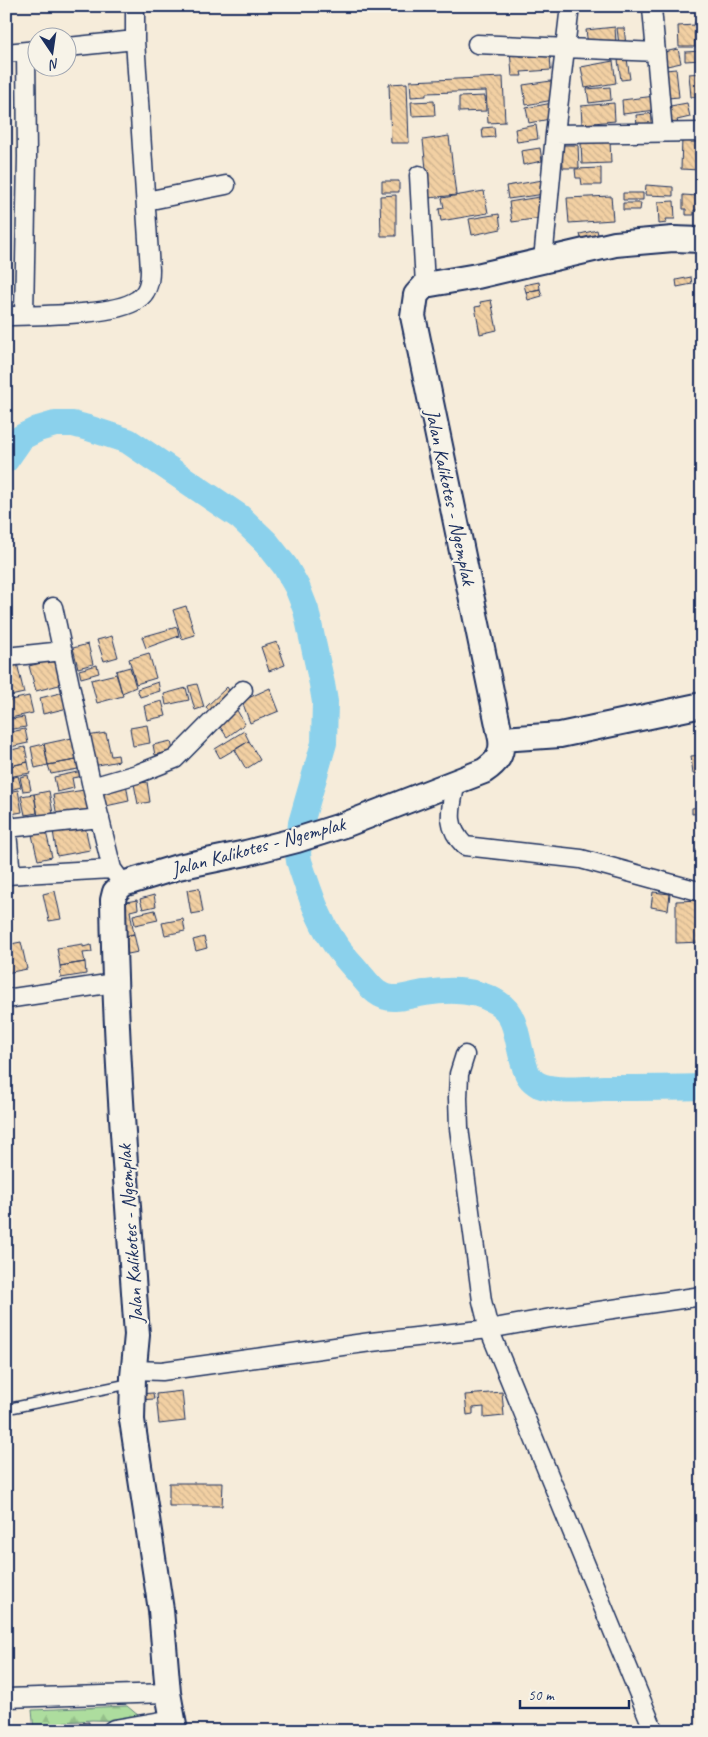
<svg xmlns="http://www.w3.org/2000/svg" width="708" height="1737" font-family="Caveat,sans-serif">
<defs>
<pattern id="forest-firs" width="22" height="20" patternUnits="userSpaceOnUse" patternTransform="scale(1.25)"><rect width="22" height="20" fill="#addd9e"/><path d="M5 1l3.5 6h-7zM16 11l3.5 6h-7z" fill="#94be8a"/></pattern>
<pattern id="building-back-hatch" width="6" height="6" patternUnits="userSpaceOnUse" patternTransform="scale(1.25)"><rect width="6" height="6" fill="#f2d0a3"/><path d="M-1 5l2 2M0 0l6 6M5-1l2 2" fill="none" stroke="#cfb38f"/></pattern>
</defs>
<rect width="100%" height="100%" fill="#f6ecda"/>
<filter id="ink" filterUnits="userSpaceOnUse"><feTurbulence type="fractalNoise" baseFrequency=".02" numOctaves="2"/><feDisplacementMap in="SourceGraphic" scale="10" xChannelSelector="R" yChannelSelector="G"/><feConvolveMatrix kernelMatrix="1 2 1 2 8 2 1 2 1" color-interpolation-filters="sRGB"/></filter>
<g filter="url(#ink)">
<path fill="url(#forest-firs)" stroke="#64867e" d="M127 1706 145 1721 92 1720 64 1722 63 1729 34 1731 32 1710Z"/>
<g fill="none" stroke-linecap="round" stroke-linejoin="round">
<path stroke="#8bd1ec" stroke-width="26" d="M6 460 22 437 38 429 55 424H73L88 428 128 441 240 517 267 543 285 566 297 587 306 610 322 684 325 702 324 743 301 823 298 854 299 861C308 888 317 917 333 941 340 953 351 963 359 973 369 985 378 999 395 998 405 998 415 994 425 993 449 989 477 989 498 1003 518 1015 517 1045 524 1064 526 1073 531 1081 539 1085 556 1092 585 1089 603 1088 636 1088 669 1088 702 1087"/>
</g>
<path fill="url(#building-back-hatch)" stroke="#1b2f5e" d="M695 22H702V47H695Z
M695 25V47H679L678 26Z
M615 27 616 43 588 45 586 30Z
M617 28H624L626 45H619Z
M510 49H520V56L550 55 551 70 521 72 522 76H512Z
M678 49 681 63 667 66 664 52Z
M702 51V60L685 61V52Z
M627 59 630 79 621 80 618 60Z
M613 61 616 83 585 88 581 67Z
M676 69 679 97 668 98 665 70Z
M702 73V96L691 97 689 74Z
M503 77 505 122 488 123 486 91 426 93V96L411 97 410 81Z
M551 81 553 100 526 105 523 85Z
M407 83 409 143H391L389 84Z
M610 87 611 100 589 103 587 89Z
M485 96 486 111 459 112V97Z
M655 96 656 110 623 114 622 100Z
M434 101 435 115 412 116 411 102Z
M552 103 555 118 529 123 526 108Z
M614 103 615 121 582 124 581 106Z
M687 103 690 117 677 120 678 123 668 125 665 107Z
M657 113 658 124 637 126 636 115Z
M536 125 538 139 517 142 515 129Z
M494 127 495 137 483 138 482 128Z
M449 136 456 195 429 198 423 140Z
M682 139 701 140 699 170 681 169Z
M610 141 611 163 582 164 581 142Z
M562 145H578L579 168H563Z
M540 148 542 161 523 165 521 151Z
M601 168V185H582L581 178H576L575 169Z
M543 180 545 194 508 199 506 186Z
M382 181H399V192H382Z
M646 185 673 187V196L645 195Z
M484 191 488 213 441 221 439 209 444 208 442 198Z
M623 193H643V200H623Z
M396 195V236H381L380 196Z
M683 195 699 196 698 210H694V215H686V209H683Z
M611 196 613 220 569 223 567 198Z
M539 197 542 218 512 222 509 202Z
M674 201 675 219H666L667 223 659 224 658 202Z
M623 203H641L640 210H623Z
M499 214 501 229 472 235 469 219Z
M597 230 600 243 583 246 580 234Z
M691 277 692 284 677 287 676 280Z
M539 282 540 289 526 292 524 285Z
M540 289 542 296 528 300 526 292Z
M491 300 497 330 480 334 475 307 481 306 480 302Z
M186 606 195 635 182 639 173 610Z
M177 627 179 636 146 648 142 637Z
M112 636 118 657 104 661 97 640Z
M277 642 285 665 269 671 261 647Z
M88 644 93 664 78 668 73 648Z
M149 653 156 678 136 684 129 659Z
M60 658 67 683 36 691 29 666Z
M17 663 24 693 6 697V665Z
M97 665 99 673 81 678 79 670Z
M130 667 136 687 122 693 116 671Z
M116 674 123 696 97 703 91 680Z
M158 682 160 691 140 697 137 689Z
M197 684 204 707 195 710 188 686Z
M227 687 234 697 213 716 206 707Z
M186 688 189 700 166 705 164 694Z
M270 688 279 711 250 723 242 701Z
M68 691 72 707 43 714 40 698Z
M29 696 33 713 6 719V701Z
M162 701 166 716 147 720 144 706Z
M235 707 245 724 227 737 216 721Z
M24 717 26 727 6 730V720Z
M147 725 150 743 133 746 130 728Z
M25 729 28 743 6 748V733Z
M244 731 249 741 220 758 215 749Z
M106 733 111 756 118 755 119 761 93 766 87 736Z
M72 738 76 760 48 765 44 744Z
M171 741 173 751 155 755 153 745Z
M249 741 260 760 246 769 235 750Z
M44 744 48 765 35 768 31 747Z
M25 747 28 762 6 767V751Z
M702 755V773L693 774 691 756Z
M76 760 78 769 51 774 48 765Z
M28 762 30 773 8 777 6 767Z
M82 771 84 776 72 778 74 788 57 792 54 777Z
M28 775 31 790 23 791 20 777Z
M18 776 21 787 10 790 7 779Z
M147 782 150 802 138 804 134 784Z
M126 783 129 801 106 806 102 787Z
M18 790 22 812 11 814 7 792Z
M84 790 88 811 57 816 53 795Z
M49 791 53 813 38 816 34 794Z
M34 794 37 813 25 815 21 796Z
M701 799H702V813L692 814V808L701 807Z
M85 826 90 850 57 856 53 831Z
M46 832 52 857 38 860 32 835Z
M702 848V867H701L696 850Z
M199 888 203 912 191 914 187 890Z
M55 891 61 919 49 921 43 894Z
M653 892 670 894 668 910 651 907Z
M154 895 156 906 143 909 140 899Z
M137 900 138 909 130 911 134 934 121 937 115 904Z
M702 900V942L676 943V901Z
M155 910 158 920 135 925 133 915Z
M183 919 185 931 165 935 162 923Z
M134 934 138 952 123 955 121 937Z
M204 937 207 948 196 951 193 940Z
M21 942 27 969 6 973V945Z
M83 944V947L91 945 92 952 83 953 85 962 60 966 57 948Z
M85 962 86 974 61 978 60 966Z
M182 1391 185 1421 159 1424 156 1394Z
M502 1392 504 1416 484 1418V1407L473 1408V1414L467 1415 465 1395Z
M153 1393 154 1399 138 1400V1394Z
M169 1483H223L222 1506H169Z
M89 1722V1727H93L94 1731H67L66 1724Z"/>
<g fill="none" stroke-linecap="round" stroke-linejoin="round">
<g stroke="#1b2f5e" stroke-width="12">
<path id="lane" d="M6 1409 133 1383"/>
</g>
<g stroke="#1b2f5e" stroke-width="21">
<path id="street" d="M652 8 663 132
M477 44 656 52
M68 47 135 40
M6 53 37 50
M555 134 702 132
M419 175 425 285
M146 201 226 185
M543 260 555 134 570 6
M24 315 27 157 26 51
M6 316C36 315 114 316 137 300 148 293 150 282 150 270L135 40V6
M53 607 92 787 112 869 123 884
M6 657 63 651
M456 782C451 808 444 825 465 846L581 859 702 892
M92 787 137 774 175 759 243 690
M6 821 11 875
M7 828 100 818
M6 875 112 869
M6 999 114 983
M465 1055 459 1074 458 1098 459 1128 482 1301 489 1329 654 1731
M135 1370 162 1371 371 1342 489 1329 551 1318 702 1296
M6 1698 168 1693
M111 1731 114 1729 173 1719"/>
</g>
<g stroke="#1b2f5e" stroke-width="28">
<path id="secondary" d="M501 739 560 735 702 705
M175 1731 168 1693 161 1610 132 1420 133 1377 137 1335C127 1189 115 1046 113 900L115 892 123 884 178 867 246 853 297 840 347 824 484 771C497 762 503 755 501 739L413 316 416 295 425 285 477 276 615 244 673 239 702 240"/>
</g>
<use href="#lane" stroke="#f7f3e8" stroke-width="9"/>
<use href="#street" stroke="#f7f3e8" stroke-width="18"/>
<use href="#secondary" stroke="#f7f3e8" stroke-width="24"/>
</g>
</g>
<g text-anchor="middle" stroke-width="4.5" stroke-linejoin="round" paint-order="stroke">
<g font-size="20" fill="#1b2f5e" stroke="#f7f3e8">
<text transform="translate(451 497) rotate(78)" y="7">Jalan Kalikotes - Ngemplak</text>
<text transform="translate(258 846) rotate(-15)" y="7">Jalan Kalikotes - Ngemplak</text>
<text transform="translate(130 1234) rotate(-94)" y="7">Jalan Kalikotes - Ngemplak</text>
</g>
</g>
<rect width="708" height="1737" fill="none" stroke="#f7f3e8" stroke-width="25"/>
<rect x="12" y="12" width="683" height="1712" fill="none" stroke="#1b2f5e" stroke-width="2" filter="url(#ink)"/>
<g transform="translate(52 52) rotate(167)"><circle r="24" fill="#f7f3e8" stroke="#9fa5b1"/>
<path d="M0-4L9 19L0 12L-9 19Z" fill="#1b2f5e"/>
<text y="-8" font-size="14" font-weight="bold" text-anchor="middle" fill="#1b2f5e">N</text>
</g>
<path d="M520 1700v8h109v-8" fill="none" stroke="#1b2f5e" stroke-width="2.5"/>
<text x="528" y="1700" font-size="15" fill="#1b2f5e" stroke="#f7f3e8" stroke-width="4" paint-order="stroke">50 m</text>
</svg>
